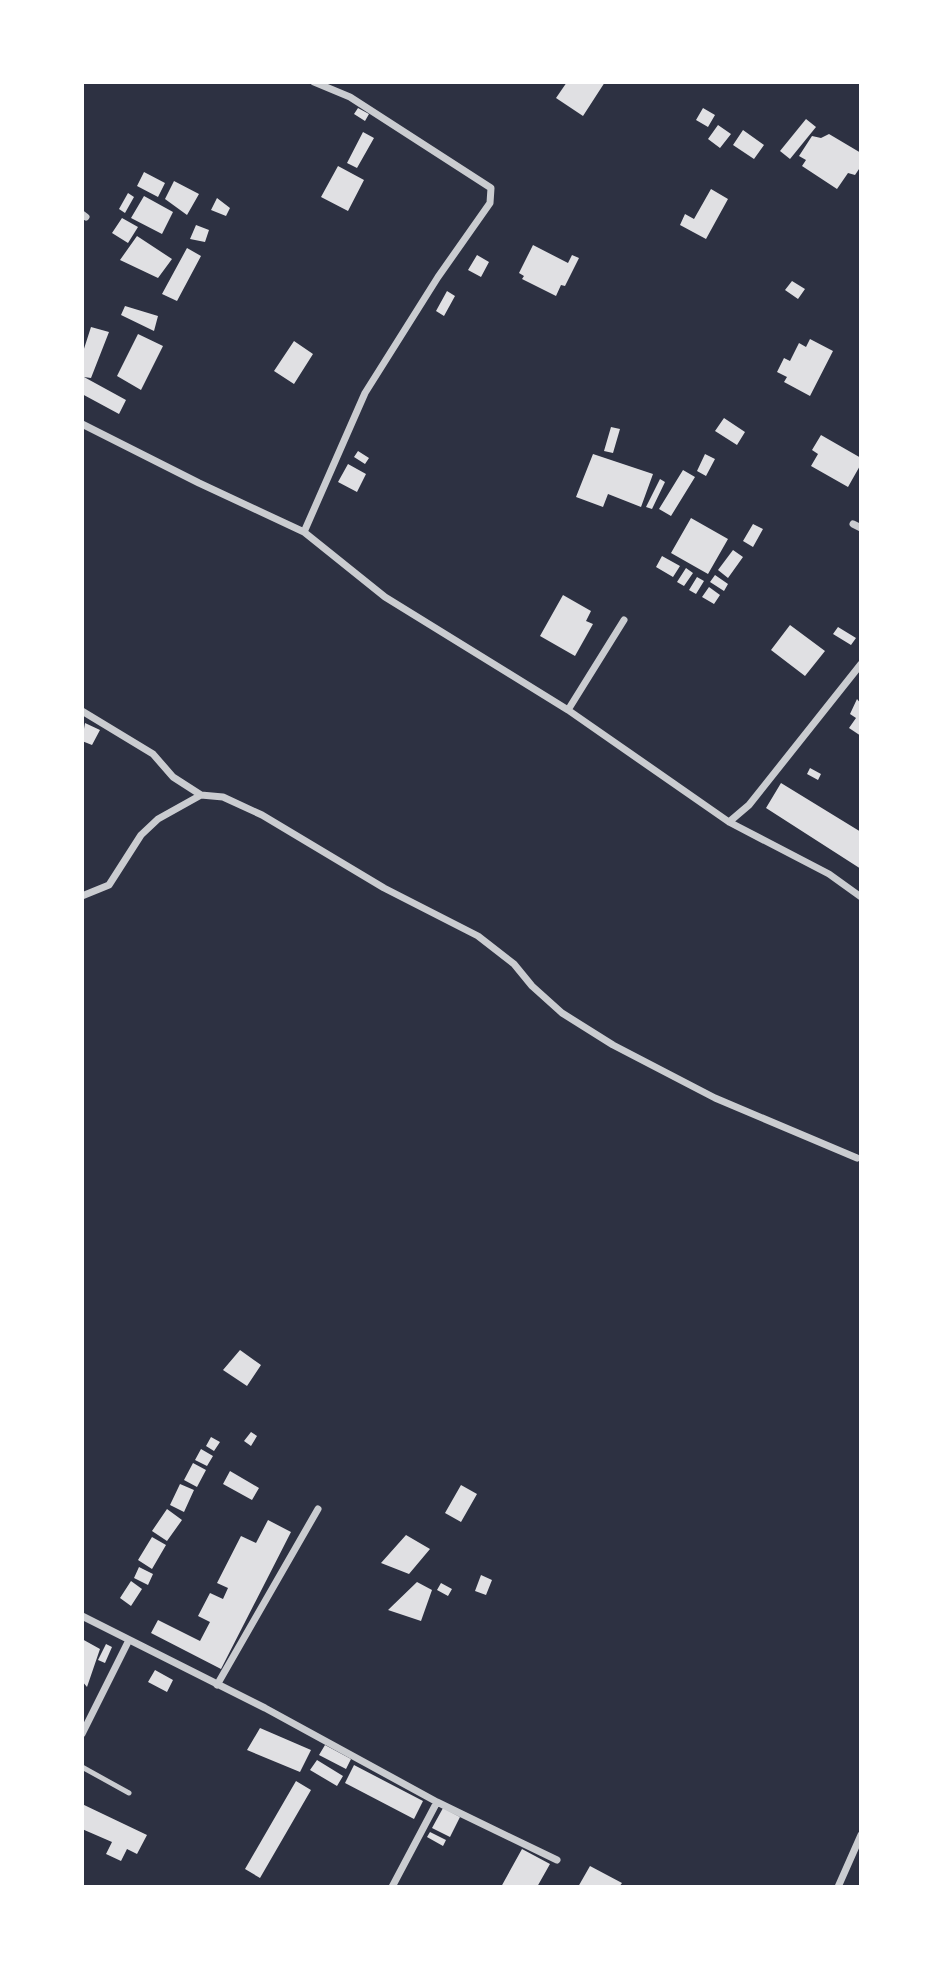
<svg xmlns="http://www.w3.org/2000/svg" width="943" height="1969" font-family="Barlow,sans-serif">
<rect width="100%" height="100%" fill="#2d3142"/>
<path fill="#e0e0e3" d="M567 82H605L583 116 556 98Z
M358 108 369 114 365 121 354 114Z
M703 108 715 115 708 127 696 120Z
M806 119 816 127 790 159 780 151Z
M718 125 731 134 720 148 708 139Z
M743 130 764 145 754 159 733 145Z
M363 132 374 138 357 168 347 163Z
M829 134 861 153V166L855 175 848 173 837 189 802 166 806 160 799 156 812 136 821 138Z
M338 166 364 180 348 211 321 197Z
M144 172 165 183 158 197 137 186Z
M174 181 199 194 187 215 165 199Z
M711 189 728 199 706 239 680 225 685 214 694 219Z
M128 193 134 197 125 213 119 209Z
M144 196 173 212 162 234 131 218Z
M217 198 230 208 226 216 211 210Z
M122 218 138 227 128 243 112 233Z
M196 225 209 230 205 242 190 239Z
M137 236 172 259 158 278 120 260Z
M533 245 568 263 572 255 579 258 565 286 561 285 556 296 522 279 524 276 519 273Z
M187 248 201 256 177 301 162 294Z
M477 255 489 262 481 277 468 270Z
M792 281 805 289 798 299 785 290Z
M447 291 455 296 444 316 436 311Z
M125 306 158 316 154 331 121 315Z
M91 327 109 332 91 378 84 377 126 400 119 414 82 394V355Z
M138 334 163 346 141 390 117 376Z
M810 339 833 351 810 396 784 382 787 377 777 372 784 358 790 361 799 343 806 347Z
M294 341 313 354 294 384 274 371Z
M724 418 745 432 737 445 715 431Z
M611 427 620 429 613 453 604 451Z
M821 435 861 458V464L848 487 811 466 818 454 812 450Z
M358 451 369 458 365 464 354 457Z
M593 454 653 474 641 507 608 494 603 507 576 497Z
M705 454 715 459 706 476 697 471Z
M348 464 366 474 357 492 338 482Z
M683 470 695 477 671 516 659 509Z
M660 479 665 482 652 509 646 507Z
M691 518 728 539 708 574 671 553Z
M753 524 763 529 753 547 743 541Z
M733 550 743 557 728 578 718 570Z
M662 556 680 566 673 577 656 567Z
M686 568 693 573 684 586 677 582Z
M715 575 728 584 724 591 710 582Z
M697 577 704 581 696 594 689 590Z
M709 587 720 595 714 604 702 597Z
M563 595 591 611 586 621 593 624 575 656 540 636Z
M790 625 825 651 805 676 771 650Z
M838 627 856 638 851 645 833 634Z
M857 699 861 704V736L849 728 856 718 850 714Z
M85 723 100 730 92 745 82 741Z
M810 768 821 774 818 780 807 774Z
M781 783 861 832V869L766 808Z
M240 1350 261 1365 247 1386 223 1370Z
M251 1432 257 1436 251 1446 244 1441Z
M211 1437 220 1442 214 1451 206 1446Z
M201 1449 213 1456 207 1466 195 1460Z
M193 1463 206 1470 197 1487 184 1480Z
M230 1471 259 1488 252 1500 223 1484Z
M180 1484 194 1490 184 1512 170 1505Z
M461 1485 477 1494 461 1522 445 1513Z
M167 1509 182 1520 167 1541 152 1531Z
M268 1520 291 1532 221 1669 151 1633 158 1620 200 1641 210 1622 198 1616 210 1593 223 1599 228 1588 217 1583 241 1536 256 1543Z
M406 1535 430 1549 409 1574 381 1563Z
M152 1537 166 1545 152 1569 138 1560Z
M139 1567 153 1574 148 1585 134 1578Z
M481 1575 492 1580 486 1595 475 1591Z
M131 1581 142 1589 131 1606 120 1598Z
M417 1582 432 1590 421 1621 388 1610Z
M441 1583 452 1589 448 1596 437 1590Z
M82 1639 100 1649 87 1687 82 1681Z
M106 1644 112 1647 105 1663 98 1660Z
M155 1670 173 1680 167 1692 148 1682Z
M260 1728 311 1750 300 1772 247 1750Z
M325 1745 351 1759 346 1769 319 1755Z
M317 1760 343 1776 337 1786 310 1770Z
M354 1765 423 1801 414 1819 345 1783Z
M296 1781 311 1790 260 1878 245 1869Z
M82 1804 147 1835 137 1854 127 1849 121 1861 106 1854 112 1842 82 1829Z
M443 1808 460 1817 450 1837 432 1828Z
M430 1832 446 1840 443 1846 427 1837Z
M522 1849 550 1864 537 1887H501Z
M590 1866 622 1883 619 1887H578Z"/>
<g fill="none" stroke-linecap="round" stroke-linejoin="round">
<path stroke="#caccd0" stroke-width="5" d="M82 1767 129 1793"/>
<path stroke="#caccd0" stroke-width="7" d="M82 214 86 217
M82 424 199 483 304 532 385 597 568 710 729 822 829 874 861 897
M853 524 861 528
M304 532 365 393 438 277 490 203 491 188 350 97 314 82
M568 710 624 620
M82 711 153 754 173 777 201 795
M729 822 749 805 861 664
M82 896 109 885 141 835 158 819 201 795 223 797 262 815 384 888 478 936 514 964 532 986 562 1013 613 1045 715 1098 857 1158
M82 1616 265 1708 437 1802 557 1860
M217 1685 318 1509
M82 1734 128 1642
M392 1887 437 1802
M838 1887 861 1835"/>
</g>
<rect width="943" height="1969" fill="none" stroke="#ffffff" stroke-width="168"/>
</svg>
